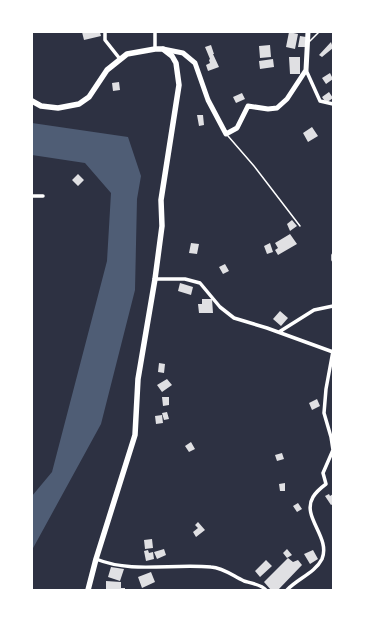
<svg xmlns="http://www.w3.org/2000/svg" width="365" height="622" font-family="'Playfair Display',serif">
<rect width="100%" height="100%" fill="#2d3142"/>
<path fill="#4f5d75" d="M32 123 128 137 141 176 137 199 135 290 101 424 32 550V496L52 472 107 261 111 193 85 163 32 155Z"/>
<path fill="#e0e0e3" d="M82 32H100L101 36 84 40Z
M289 32 298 34 295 49 286 47Z
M300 36 306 37 305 47H298Z
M331 42 333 48 322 57 319 55Z
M211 45 214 54H213L219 67 208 71 206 65 210 63 209 60 210 59 205 47Z
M270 45 271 57 260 58 259 46Z
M289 57H300V74H290Z
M273 59 274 67 260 69 259 61Z
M330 73 333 79 326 84 322 78Z
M119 82 120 90 113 91 112 83Z
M329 92 333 98 326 103 322 97Z
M242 93 245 99 236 103 233 97Z
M197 115H203L204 125 199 126Z
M312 127 318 136 308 142 303 133Z
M78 174 84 180 78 186 72 180Z
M292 220 297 226 290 231 287 224Z
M290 234 297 244 278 255 275 250 278 248 275 243Z
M191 243 199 244 197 254 189 253Z
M270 243 273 252 267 254 264 246Z
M225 264 229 271 223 274 219 267Z
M180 283 193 287 191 295 178 291Z
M202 299H212L213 313H199L198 304H202Z
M280 311 288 318 281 326 273 319Z
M159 363 165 364 164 373 158 372Z
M167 379 172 385 162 392 157 385Z
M162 397H169V405L163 406Z
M317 399 320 406 312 410 309 403Z
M167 412 169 419 164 420 162 413Z
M162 415 163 423 156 424 155 416Z
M191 442 195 449 189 452 185 446Z
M282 453 284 459 277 461 275 455Z
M285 483V491H280L279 484Z
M329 494 330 496 333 494V504L331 505 325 496Z
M298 503 302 509 297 512 293 506Z
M198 522 205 530 196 537 193 532 198 528 195 525Z
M152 539 153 548 145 549 144 540Z
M164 549 166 555 157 559 154 552Z
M287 549 292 555 287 558 283 553Z
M148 550 149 553 153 552 154 559 146 561 144 551Z
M313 550 318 559 310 564 304 554Z
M288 558 293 562 298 560 302 565 278 590H271L264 582Z
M266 560 272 566 260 577 255 571Z
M111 567 124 569 120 581 108 577Z
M151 572 155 582 142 588 138 577Z
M106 581 121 582V588H125V590H106Z"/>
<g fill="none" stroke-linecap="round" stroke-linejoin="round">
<path stroke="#fff" stroke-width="1.5" d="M310 41 319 32
M228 136 254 166 300 226"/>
<path stroke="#fff" stroke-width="3.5" d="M105 32V40L120 59
M155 49V32
M306 70 320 101 333 104
M32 196H43
M333 255V260
M155 279H185L200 283 220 307 234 318 267 328 333 352
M279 332 314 310 333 306
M96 559C133 574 172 563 211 567 224 568 233 576 244 581 251 583 262 585 266 590
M287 590C297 579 315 573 322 559 331 537 301 517 313 497 316 492 322 487 326 484L323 473 333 450 331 437 324 413 326 389 333 351"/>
<path stroke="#fff" stroke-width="5" d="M163 49 183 53 195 63 208 100 226 134 237 128 248 106 268 109 277 108 287 99 306 70 308 32"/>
<path stroke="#fff" stroke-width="5.5" d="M32 101 41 106 58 108 79 104 89 97 107 70 127 54 155 49H163L172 56 176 63 179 85 161 200 162 226 155 279 138 379 135 435 96 559 88 590"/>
</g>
<rect width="365" height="622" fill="none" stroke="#ffffff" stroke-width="66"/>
</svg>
